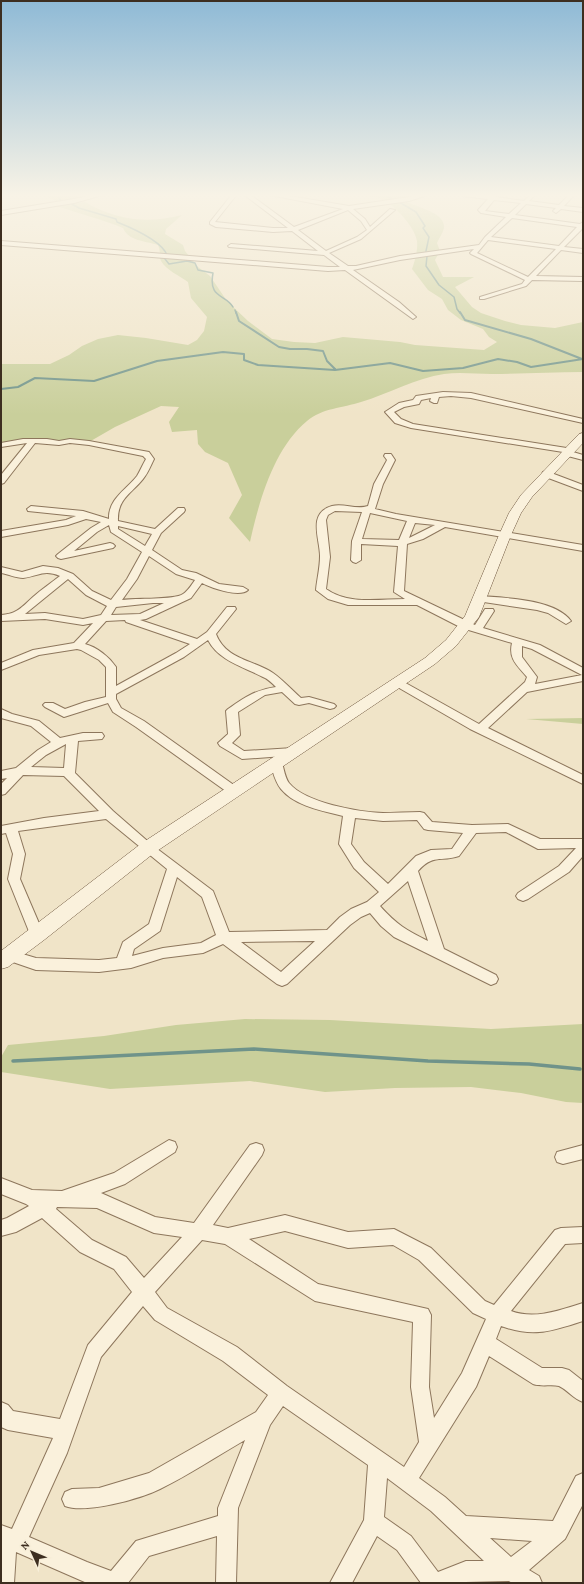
<svg xmlns="http://www.w3.org/2000/svg" width="584" height="1584" font-family="'Crimson Pro',serif">
<rect width="100%" height="100%" fill="#f0e4c8"/>
<path fill="#c9cf9b" d="M39 193C48 193 58 192 67 193 78 195 84 202 94 207 123 221 151 223 182 215L166 229 165 234 183 245 185 251 198 267 210 276 227 301 248 321 272 339 294 342 315 343 343 337 400 342 415 345 484 350 497 342 489 337 483 329 461 320 448 310 442 299 428 290 412 269C415 261 418 250 417 241 415 227 392 201 378 198 370 196 364 196 356 193H406L405 195 413 196 400 199C411 206 446 211 444 228 443 233 439 238 437 243L440 251 435 260 443 277H474L455 287 472 307 481 313 505 321 521 325 555 328 583 322V372C553 372 522 374 492 374 476 374 460 372 444 374 416 378 388 394 361 402 343 408 322 408 307 421 274 448 259 501 250 542L229 518 242 495 228 463 205 452 198 444 197 430 172 432 169 422 179 407 161 406 115 427 89 442 22 440 1 443V364H50L69 355 82 346 98 339 118 335 146 338 188 345 197 340 204 331 207 317 191 298 188 282C180 276 166 270 161 261 159 256 161 251 158 245 146 241 128 241 123 228 102 219 79 214 57 206L54 200Z
M583 718V724L526 719Z
M245 1019 330 1020 491 1029 583 1024V1103L566 1102 521 1093 471 1087 395 1088 325 1092 250 1081 110 1089 1 1072V1057L8 1045 104 1036 176 1025Z"/>
<g fill="none" stroke-linecap="round" stroke-linejoin="round">
<path stroke="#6f938a" stroke-width="1.5" d="M58 193 60 194 58 196 61 201
M381 193 395 200
M399 202 416 212 425 226 423 228 429 237 426 251
M70 203 79 208 116 219 117 222C132 228 161 240 167 255
M427 256 426 266 439 285 454 297 457 309 460 313
M165 259 169 264 187 261 195 263 198 270 213 273C208 299 226 294 233 307
M235 310 236 313"/>
<path stroke="#6f938a" stroke-width="2" d="M236 312 239 321 279 347 290 349H307L323 351 327 361 335 369
M460 312 465 320 531 339 582 359
M1 389 18 387 35 378 94 381 157 361 223 352 244 354V360L258 365 335 370 390 363 423 371 463 368 498 359 517 362 531 367 583 359"/>
<path stroke="#6f938a" stroke-width="3.5" d="M13 1061 254 1049 428 1061 529 1064 580 1069"/>
<g stroke="#8d765c" stroke-width="2">
<path id="street" d="M100 193H110L74 203 1 215V211L74 199Z
M233 193H238L215 222 273 228H288L242 193H248L294 227 343 209 259 193H272L349 206 409 197 425 193H434L409 201 353 209 365 219 370 227 390 209 395 210 361 239 329 253 348 266H356L400 256 479 245 485 237 506 217 481 213 478 210 488 199 462 196 460 193 491 196 494 193H499L496 197 524 201 532 193H537L529 201 559 205 571 193H576L564 206 583 208V212L561 209 556 213 553 211 556 208 526 204 515 215 580 224 583 222V228L564 247 583 249V253L561 250 536 276 583 277V281L532 280 526 286 484 299H480V297L522 284 525 280 471 254 470 253 474 249 400 260 353 270 399 302 416 317 413 319 345 270 328 271 1 245V241L328 267H340L324 255 229 247 228 246 231 244 318 251 292 231 273 232 216 227 210 224V222ZM494 200 521 203 509 214 485 211ZM348 210 361 221 367 230 357 237 326 251 298 230ZM512 218 577 227 559 246 491 237ZM488 240 556 249 528 277 477 253Z
M443 392 471 393 583 419V423L471 398 451 396 439 397 437 403H434L430 401 431 398 421 400 419 404 404 407 394 412 401 419 413 424 573 449V452L583 455V460L564 455 563 452 411 428 395 423 385 412 399 403 413 400 416 396Z
M23 439H47L59 441 70 439 89 441 149 452 154 459C151 465 148 473 143 479 131 494 117 499 118 521L155 529 178 508H184L185 510 184 512 161 533 152 550 182 570 196 573 219 584 243 587 248 590C240 598 211 588 202 583L191 598 146 619 140 620 197 639 207 632 227 607H235L236 609 216 634C226 660 254 660 273 673 283 680 292 690 301 698L309 697 334 704 336 706 334 708 330 709 309 703 299 705 295 704 282 692 265 695 238 712 240 735 232 743 244 751 293 748 297 749 299 752 297 755 242 759 220 746 218 743 228 734 226 711 228 709C245 697 255 690 276 687 272 683 268 679 263 677 244 667 219 661 208 640L184 657 116 694V699L121 708 144 721 238 788 240 791 238 794H230L136 727 113 712 108 703 64 717 45 707 43 705 45 703H53L65 709 85 702 106 697V667L99 660 81 650 77 649 39 655 1 670V663L33 650 74 643 93 623 83 625 45 619 1 621V615C17 614 22 607 33 597 42 589 51 583 60 576 44 569 39 576 23 578 16 578 8 574 1 573V567L22 572 43 566 58 568 73 574 92 591 111 600 127 579 142 552 111 532 109 525 97 532 74 551 110 543 113 544 115 546 113 548 61 559 58 558 56 556 58 554 91 528 101 522 86 519 68 525 1 537V531L66 520 76 516 28 511 27 509 31 506 83 511 109 519C108 499 126 490 137 476 140 471 143 464 146 459L143 456 89 445 70 443 59 445 35 443 4 483 1 484V475L27 443 1 447V443ZM118 526 152 534 145 546 118 529ZM149 556 176 574 195 580C192 584 188 591 183 594 175 600 135 598 122 600L137 579ZM68 579 86 595 107 606 101 615 83 619 45 613 25 614ZM153 603H164L140 614 111 615 116 607ZM125 620 126 622 190 644 176 653 116 686V667C109 657 97 647 85 644L106 621Z
M385 454H391L395 460 383 484 375 509 396 514 583 545V551L445 527 423 539 407 544 404 591 475 625 485 609H493L494 611 483 628 540 645 583 668V681L527 692 488 728 583 775V784L470 729 394 685 393 683 394 681H402L479 724 525 682 527 677C518 666 508 659 512 643L462 628 417 605H348L328 599 316 590C317 579 320 568 320 556 320 539 307 513 332 506 344 503 356 510 368 506L374 484 386 462 387 460 384 456ZM335 511 362 512 352 541 351 560 353 562 356 563 361 560V544L398 546 394 592 405 599C379 599 348 605 326 589L330 557 326 520 328 515ZM370 513 407 521 399 540 362 539ZM415 523 435 525 409 538ZM522 646 532 649 582 675 535 684 537 677 522 657Z
M546 471 583 485V491L543 476 542 474 543 472Z
M480 596C505 598 555 599 571 621L566 624 548 613 537 610 477 601 475 599Z
M1 709 12 714 39 721 60 738 83 733H102L104 736 102 739 78 741 75 773 113 811 152 845 213 891 229 932 327 930 340 917 351 909 367 902 379 892 354 868 339 844 343 816C323 811 295 806 281 789 275 782 273 771 270 763L272 760H280L282 763C284 769 285 778 289 783 305 803 359 812 383 813 395 813 408 812 420 812L424 813 432 822 472 825 508 824 540 839H583V856L569 872 528 899 523 901 518 899 516 896 518 893 559 866 576 848 538 849 506 832 476 833 459 856C440 862 433 854 418 871L444 949 496 975 498 979 496 983 491 985 394 937 381 926 370 913 361 917 350 925 287 984 282 986 277 984 223 944 203 953 163 958 131 968 99 972 36 970 4 959 2 955 4 951 9 950 36 958 99 960 117 958 123 942 149 924 167 869 106 819 18 831 25 854 20 879 44 935 42 939 37 940 32 939 8 879 13 854 6 833 1 834V826L44 818 99 811 64 776 23 775 5 794 1 795V784L7 778 1 779V771L16 768 38 750 51 742 31 726 1 718ZM66 744 64 768 31 767 46 755ZM355 818 383 821 417 820 424 829 428 830 463 833 452 849 431 850 416 856 388 884 364 862 351 844ZM177 877 202 897 216 935 201 943 163 948 132 956 134 949 160 931ZM408 881 428 941C406 930 397 925 380 906ZM315 941 281 972 241 942Z
M169 1140 175 1142 177 1147 175 1152 125 1184 101 1193 155 1217 194 1223 250 1145 256 1143 262 1145 264 1150 262 1155 213 1225 228 1228 285 1215 348 1232 394 1229 431 1248 485 1301 494 1305 555 1230 561 1228 583 1227V1243L565 1244 511 1311C535 1320 560 1310 583 1303V1321C551 1331 534 1338 501 1326L496 1339 542 1368H562L569 1370 583 1381V1402C574 1399 566 1389 559 1386 551 1384 542 1387 533 1384L489 1356 476 1387 419 1478 445 1497 466 1516 553 1521 576 1476 583 1473V1504L565 1539 529 1570 539 1576 542 1583H512L509 1581 421 1583 397 1550 377 1536 352 1583H330L364 1520 368 1465 283 1406 270 1425 238 1508 236 1583H216L217 1536 149 1556 128 1583H87L16 1552 14 1583H1V1525L12 1529 53 1438 8 1430 1 1427V1402L8 1405 13 1411 60 1419 88 1345 132 1292 114 1269 80 1252 42 1218 16 1232 1 1236V1220L7 1218 29 1206 26 1204 1 1194V1178L32 1190 62 1191 114 1173ZM57 1207 97 1208 154 1233 182 1237 144 1278 126 1257 92 1240 56 1209ZM285 1231 348 1248 393 1245 419 1260 473 1313 486 1319 462 1373 434 1418 429 1387 431 1315 428 1309 318 1284 249 1239ZM202 1240 225 1244 315 1301 413 1322 411 1387 419 1442 404 1467 287 1386 237 1347 167 1308 155 1292ZM143 1306 155 1320 223 1361 268 1395 256 1412 149 1473 99 1488 72 1489 65 1492 62 1499 65 1506C85 1514 140 1499 160 1489 189 1475 217 1456 245 1440L218 1508V1516L136 1541 111 1571 87 1562 29 1537 67 1453 101 1357ZM387 1478 431 1511 484 1561H466L438 1572 411 1536 384 1517ZM490 1538 532 1541 511 1557Z
M583 1145V1159L563 1164 557 1162 555 1157 557 1152Z"/>
</g>
<g stroke="#6f573f" stroke-width="1">
<path id="secondary" d="M583 433V443L532 497 521 513 511 535 479 617 456 646 435 664 154 853 44 940 8 967 1 969V951L142 843 425 658 446 640 465 616 499 535 509 513 521 495 579 434Z"/>
</g>
<use href="#street" fill="#faf1dc" fill-rule="evenodd"/>
<use href="#secondary" fill="#faf1dc" fill-rule="evenodd"/>
</g>
<linearGradient id="sky" x2="0" y2="1"><stop stop-color="#8fbad6"/><stop offset="0.47" stop-color="#f8f3e6"/><stop offset="1" stop-color="#f8f3e6" stop-opacity="0"/></linearGradient>
<rect width="584" height="415" fill="url(#sky)"/>
<rect width="584" height="1584" fill="none" stroke="#3d2e20" stroke-width="4"/>
<g transform="translate(32 1552) rotate(314)" stroke="#f7eed8" stroke-width="3" paint-order="stroke">
<path d="M0-3L7 15L0 10L-7 15Z" fill="#3d2e20"/>
<text y="-6" font-size="11" font-weight="bold" text-anchor="middle" fill="#3d2e20">N</text>
</g>
</svg>
